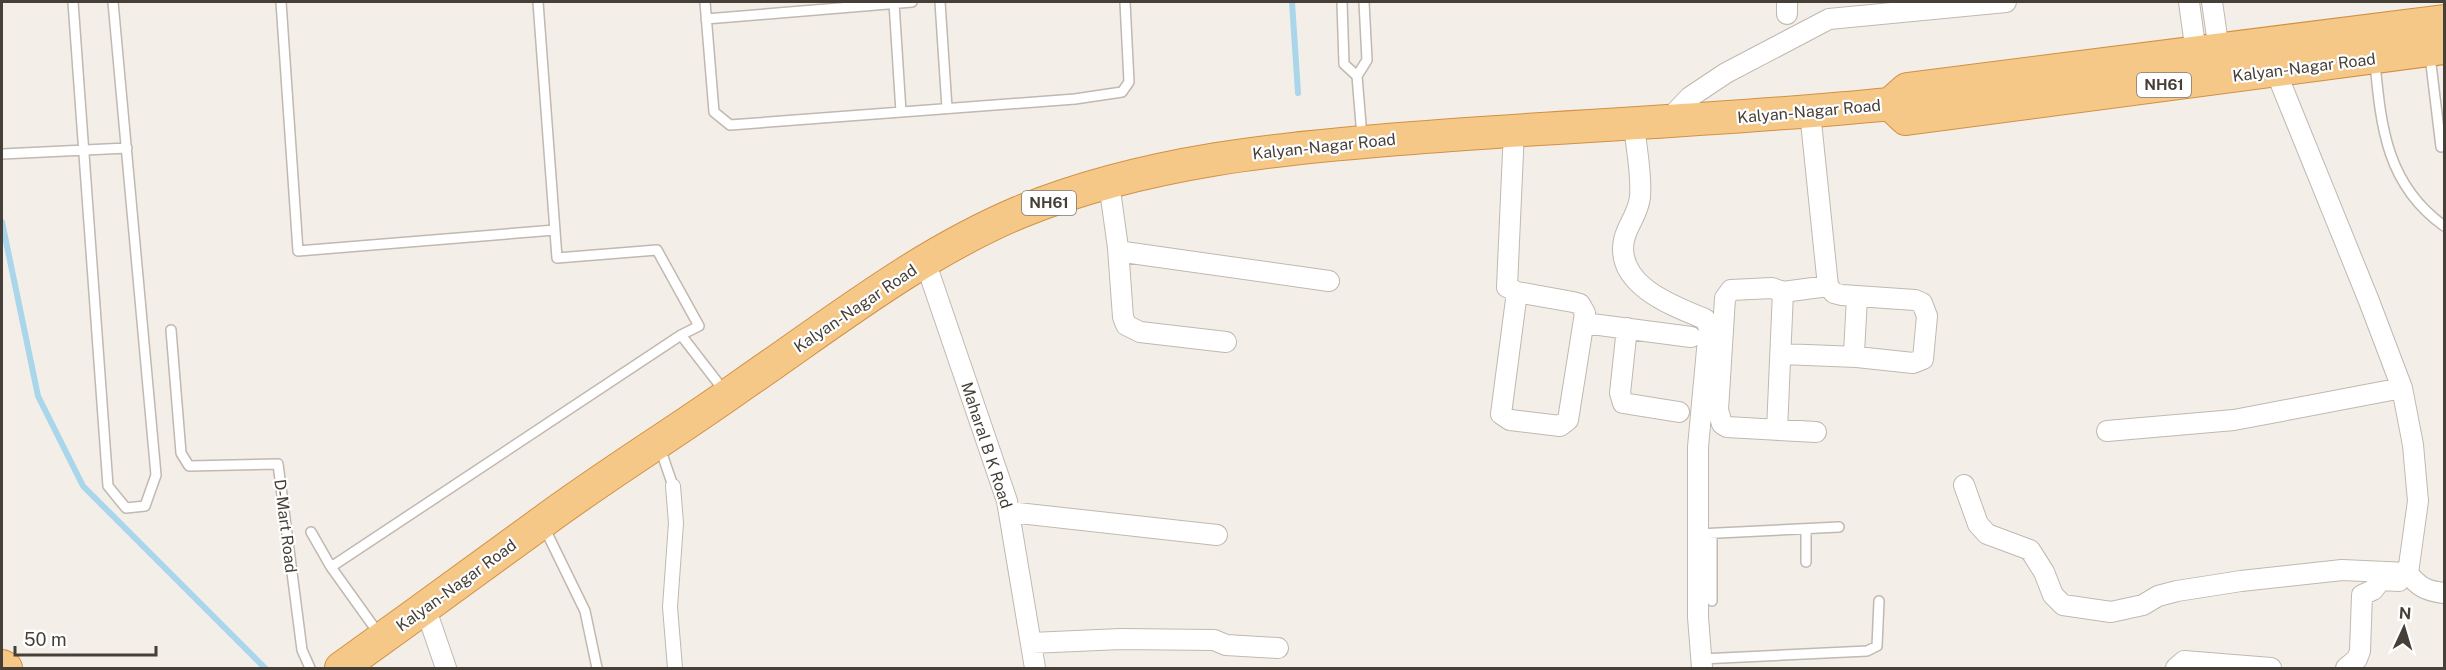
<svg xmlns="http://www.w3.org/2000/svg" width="2446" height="670" font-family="'Public Sans',sans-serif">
<rect width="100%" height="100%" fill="#f3efe8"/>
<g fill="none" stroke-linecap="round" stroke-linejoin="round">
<path stroke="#a9d6eb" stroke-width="6" d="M1292 2 1298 93
M2 222 38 396 83 486 265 668"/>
<g stroke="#c1b8af" stroke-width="12">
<path id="service" d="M73 2 108 486 126 508 145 506 156 475 113 2
M281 2 298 251 555 230
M538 2 557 258 657 250 699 326 681 335
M705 2 714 112 730 125 1075 99 1122 92 1129 82 1125 2
M940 2 947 108
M1342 2 1344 64 1357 76
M894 3 901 112
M706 19 912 2
M2430 56 2441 147
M2375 63C2381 128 2387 185 2444 226
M1362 137 1357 76 1367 60 1364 2
M2 154 127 148
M171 330 181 453 189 466 278 464 302 650 310 668
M660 448 673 486
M544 527 585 611 597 668
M1806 529V562
M311 532 331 567
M1698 534 1839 527
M1712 534V601
M379 634 331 567 681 335 725 392
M1701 659 1867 651 1877 646 1879 601"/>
</g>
<g stroke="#c1b8af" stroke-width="16">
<path id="pedestrian" d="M673 486 676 523 670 607 675 668"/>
</g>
<g stroke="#c1b8af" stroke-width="22">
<path id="minor" d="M1787 2V14
M2189 2 2196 53
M2212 2 2219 50
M1810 112 1828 286 1834 293 1842 295 1915 300 1922 303 1927 316 1923 359 1913 363 1857 357 1854 353 1857 297
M1665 123 1690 97 1726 73 1829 19 2006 2
M1634 124C1636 148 1642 173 1640 197 1638 215 1627 225 1624 240 1615 285 1673 306 1705 319L1709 328 1698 447V617L1702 668
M1514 130 1507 287 1517 292 1573 302 1580 304 1585 313 1568 420 1560 426 1510 420 1501 414 1517 292
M1109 183 1118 248 1124 252 1329 281
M1118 248 1123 317 1126 325 1140 332 1226 342
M925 261 1007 501 1035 668
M1584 323 1691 337
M1627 328 1620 393 1623 403 1679 412
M1782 354 1857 357
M2402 388 2413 445 2418 501 2408 573C2418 587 2427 591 2444 593
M1777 430 1783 292
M2107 431 2234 420 2402 388 2369 301 2272 62
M1816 432 1727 427 1722 424 1718 410 1725 298 1731 290 1772 288 1783 292 1828 286
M1964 485 1978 524 1987 534 2030 550 2044 572 2053 595 2063 605 2111 612 2143 605 2158 596 2177 591 2241 581 2342 570 2408 573
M1009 512 1217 535
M425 607 446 668
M1031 643 1121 639 1214 640 1226 645 1278 648
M2176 668 2184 661 2271 668
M2346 668 2357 659 2360 651 2362 595 2373 590 2381 580 2399 581"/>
</g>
<g stroke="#d29043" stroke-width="34">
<path id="trunk" d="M1890 104 1907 89 2444 21
M2 666 6 668
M341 668C408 620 474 572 541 523 607 474 678 431 745 383 834 322 920 254 1020 212 1145 161 1280 148 1413 138 1572 125 1731 120 1890 104L1906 119 2444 48"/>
</g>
<use href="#service" stroke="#fff" stroke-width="9"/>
<use href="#pedestrian" stroke="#fff" stroke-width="14"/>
<use href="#minor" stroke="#fff" stroke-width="20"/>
<use href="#trunk" stroke="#f5c888" stroke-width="32"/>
</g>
<g text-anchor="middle" stroke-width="4.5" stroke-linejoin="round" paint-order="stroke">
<g fill="#fff" stroke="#7e7973" stroke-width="1.5">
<rect x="2137" y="73" width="54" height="24" rx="4.5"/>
<rect x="1022" y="191" width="54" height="24" rx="4.5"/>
</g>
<g font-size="15" font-weight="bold" fill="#463f37">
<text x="2164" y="90">NH61</text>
<text x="1049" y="208">NH61</text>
</g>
<g font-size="16" fill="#463f37" stroke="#fff">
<text transform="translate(2304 67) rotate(-7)" y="6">Kalyan-Nagar Road</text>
<text transform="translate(1809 111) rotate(-5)" y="6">Kalyan-Nagar Road</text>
<text transform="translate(1324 146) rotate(-6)" y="6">Kalyan-Nagar Road</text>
<text transform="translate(855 308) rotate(-34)" y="6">Kalyan-Nagar Road</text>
<text transform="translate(987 445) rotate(72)" y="6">Maharal B K Road</text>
<text transform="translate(286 526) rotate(83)" y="6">D-Mart Road</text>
<text transform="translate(456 585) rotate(-36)" y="6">Kalyan-Nagar Road</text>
</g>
</g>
<rect width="2446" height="670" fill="none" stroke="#463f37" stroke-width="6"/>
<g transform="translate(2404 628) rotate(4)" stroke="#ffffff" stroke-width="4.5" paint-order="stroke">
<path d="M0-4.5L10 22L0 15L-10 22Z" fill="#463f37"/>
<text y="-9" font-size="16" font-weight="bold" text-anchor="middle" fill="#463f37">N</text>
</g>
<path d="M15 646v9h141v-9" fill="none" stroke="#463f37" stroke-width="3"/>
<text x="24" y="646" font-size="18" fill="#463f37" stroke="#ffffff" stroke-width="4.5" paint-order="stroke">50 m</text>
</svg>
